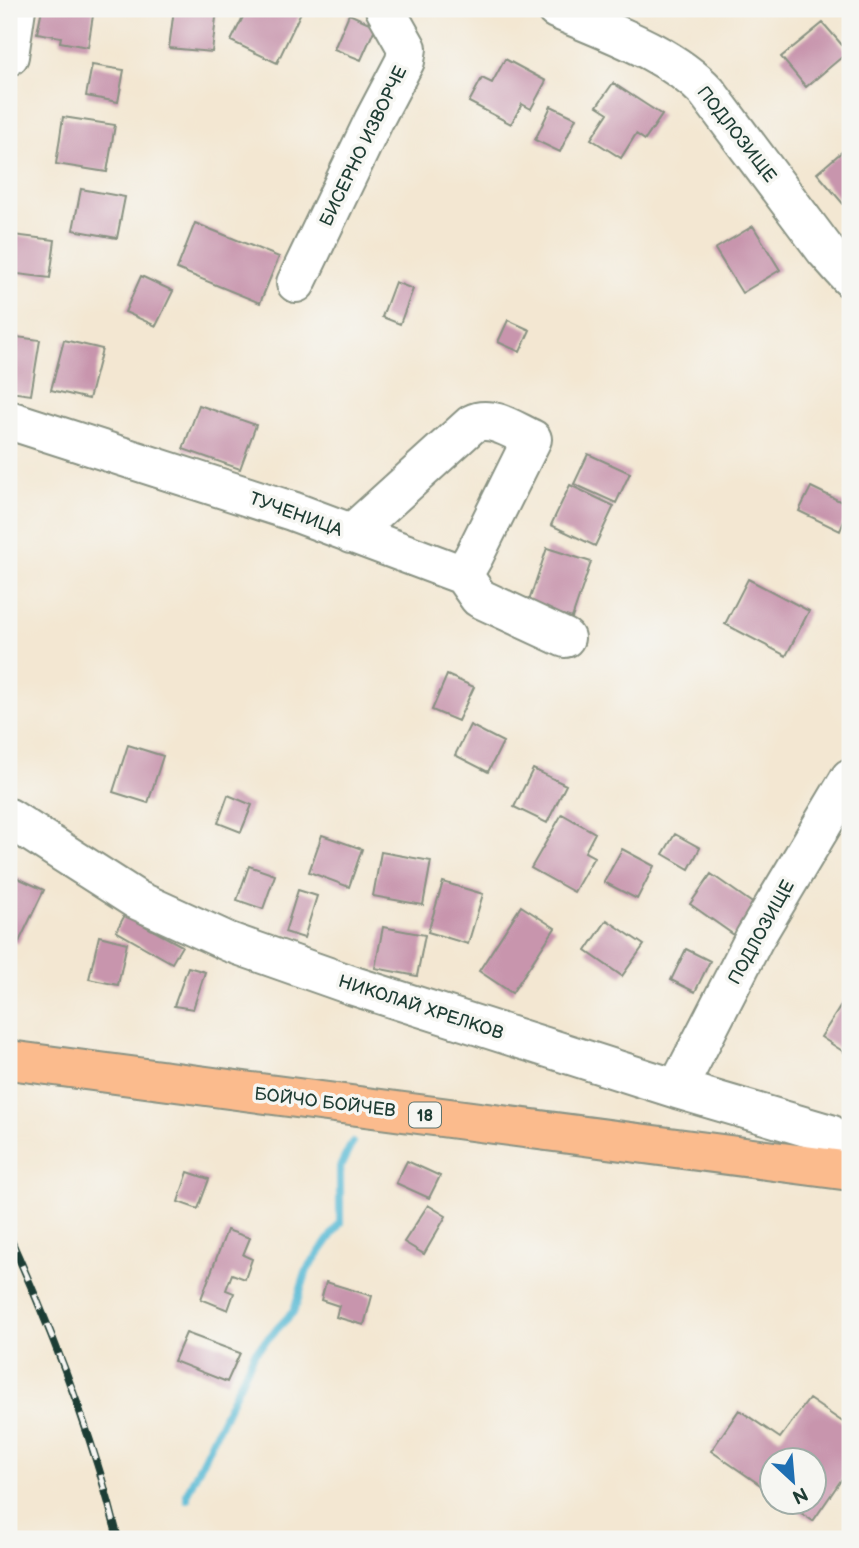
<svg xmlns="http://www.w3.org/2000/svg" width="859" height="1548" font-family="'Balsamiq Sans',sans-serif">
<rect width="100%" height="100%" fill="#f6f6f2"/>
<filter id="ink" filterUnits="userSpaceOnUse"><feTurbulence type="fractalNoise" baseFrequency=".0143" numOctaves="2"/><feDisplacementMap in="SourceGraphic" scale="14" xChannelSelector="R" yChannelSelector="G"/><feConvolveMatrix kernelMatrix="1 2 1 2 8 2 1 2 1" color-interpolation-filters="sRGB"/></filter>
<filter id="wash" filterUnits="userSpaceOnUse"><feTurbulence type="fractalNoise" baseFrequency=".00686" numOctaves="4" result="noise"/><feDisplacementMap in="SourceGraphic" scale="28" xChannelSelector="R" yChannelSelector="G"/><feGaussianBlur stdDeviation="1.57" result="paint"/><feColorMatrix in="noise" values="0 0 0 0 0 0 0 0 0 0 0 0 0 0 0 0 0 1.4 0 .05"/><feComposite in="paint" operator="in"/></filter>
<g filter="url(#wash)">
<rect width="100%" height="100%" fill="#f3e7d2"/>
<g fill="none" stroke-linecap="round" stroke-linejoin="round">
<path stroke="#56b9d4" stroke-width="8" d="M187 1499V1493L255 1352 294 1311 307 1270 340 1223V1167L352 1143"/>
</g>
<g id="blocks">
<path fill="#c895ad" d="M42 9H94L88 47 60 42 61 37 37 33Z
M174 9H217L212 52 169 48Z
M247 9 302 10 277 63 231 41Z
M349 14 376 26 361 60 334 49Z
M823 23 848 52 806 87 781 57Z
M505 59 546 81 531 109 522 104 511 124 469 102 482 78 492 83Z
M92 65 124 70 118 102 86 96Z
M613 83 662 115 645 140 636 134 621 158 591 139 608 113 597 106Z
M551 106 576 118 560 152 535 140Z
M63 117 115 125 107 172 56 164Z
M850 145V212L817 173Z
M81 189 125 197 117 238 73 230Z
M195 223 279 257 260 303 177 269Z
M753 226 780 270 742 293 715 249Z
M13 235 55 240 50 278 9 273Z
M141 276 173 291 156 326 125 312Z
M395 282 413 289 400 324 382 317Z
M508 320 530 330 520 352 498 342Z
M9 336 40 340 31 395 9 392Z
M64 340 102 349 89 399 51 390Z
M199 405 256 425 240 469 183 449Z
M588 454 630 473 616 503 574 484Z
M570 485 614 506 595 546 551 525Z
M811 487 850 506 840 531 799 511Z
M547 548 591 562 572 618 528 604Z
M748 579 809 611 786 656 725 624Z
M447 675 474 687 458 721 432 710Z
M470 725 503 742 488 772 455 755Z
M128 745 163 756 148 803 113 792Z
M533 769 566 785 547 823 514 807Z
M228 795 252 805 241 832 218 823Z
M562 814 595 833 585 852 594 857 574 892 531 868Z
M675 834 700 848 689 869 663 854Z
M322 835 362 849 349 887 309 872Z
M622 849 654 866 637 899 604 882Z
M381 852 431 861 423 905 373 896Z
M249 866 275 875 263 909 237 900Z
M9 874 44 890 18 944 9 940Z
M711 874 758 907 737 937 690 904Z
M443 882 483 894 468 944 428 932Z
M298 890 317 896 304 938 285 932Z
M521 906 555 928 512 993 479 971Z
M125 915 182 946 172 963 116 931Z
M607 920 644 945 622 976 586 951Z
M383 927 425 935 417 976 375 968Z
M99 936 127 943 118 985 89 979Z
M686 949 710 961 695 992 671 980Z
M188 967 205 972 193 1009 174 1006Z
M844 1001 850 1005V1056L821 1037Z
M407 1161 440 1176 429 1198 396 1183Z
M188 1172 209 1179 198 1209 178 1202Z
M428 1205 446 1216 424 1254 404 1242Z
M227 1230 250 1238 243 1255 252 1259 245 1279 232 1274 226 1290 234 1293 228 1310 201 1299Z
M326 1282 372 1296 364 1325 336 1317 339 1306 321 1300Z
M186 1333 240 1353 227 1382 174 1361Z
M809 1399 850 1427V1467L813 1521 785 1502H814V1460H772V1493L711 1451 739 1410 780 1438Z"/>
</g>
</g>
<g filter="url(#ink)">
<use href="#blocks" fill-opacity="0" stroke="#899283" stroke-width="2"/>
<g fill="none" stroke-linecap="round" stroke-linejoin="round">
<g stroke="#899283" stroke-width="42">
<path id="minor" d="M556 9C607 32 668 51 707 92L826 251 850 278
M9 56 16 9
M296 283 374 120 405 61 407 48 385 9
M9 420 292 511 463 575 479 598 565 638
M351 534 472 424C491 414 514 431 532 439L474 556 463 575
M9 818 137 900 229 942 354 986 677 1089 830 1134 850 1153
M677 1089 754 939 850 778"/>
</g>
<g stroke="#899283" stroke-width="42">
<path id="highway" d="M9 1060 850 1171"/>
</g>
<use href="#minor" stroke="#fff" stroke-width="38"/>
<use href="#highway" stroke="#fbbb8d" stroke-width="38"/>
<g stroke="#1f3d34" stroke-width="8">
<path id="rail" d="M9 1236C53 1333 93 1435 118 1539"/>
</g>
<use href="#rail" stroke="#f6f6f2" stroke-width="5" stroke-dasharray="16" stroke-linecap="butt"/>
</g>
</g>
<g text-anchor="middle" stroke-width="7" stroke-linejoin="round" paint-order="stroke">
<rect fill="#f6f6f2" stroke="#60746d" stroke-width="2" x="409" y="1102.5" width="32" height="25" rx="5"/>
<g font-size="16" font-weight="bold" fill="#1f3d34">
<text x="425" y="1121">18</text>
</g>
<g font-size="18" fill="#1f3d34" stroke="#f6f6f2">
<text transform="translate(737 134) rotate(52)" y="6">ПОДЛОЗИЩЕ</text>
<text transform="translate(363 146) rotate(-64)" y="6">БИСЕРНО ИЗВОРЧЕ</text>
<text transform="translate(296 514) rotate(20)" y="6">ТУЧЕНИЦА</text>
<text transform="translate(761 932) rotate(-61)" y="6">ПОДЛОЗИЩЕ</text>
<text transform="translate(421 1007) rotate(18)" y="6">НИКОЛАЙ ХРЕЛКОВ</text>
<text transform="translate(325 1102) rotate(7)" y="6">БОЙЧО БОЙЧЕВ</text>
</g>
</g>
<rect width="859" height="1548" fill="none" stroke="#f6f6f2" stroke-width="35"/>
<g transform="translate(793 1481) rotate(154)"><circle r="33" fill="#f6f6f2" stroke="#a0aca6" stroke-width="2"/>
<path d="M0-5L12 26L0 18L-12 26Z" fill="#1f6fb2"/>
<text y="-10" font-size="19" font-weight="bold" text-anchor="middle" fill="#1f3d34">N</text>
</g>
</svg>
